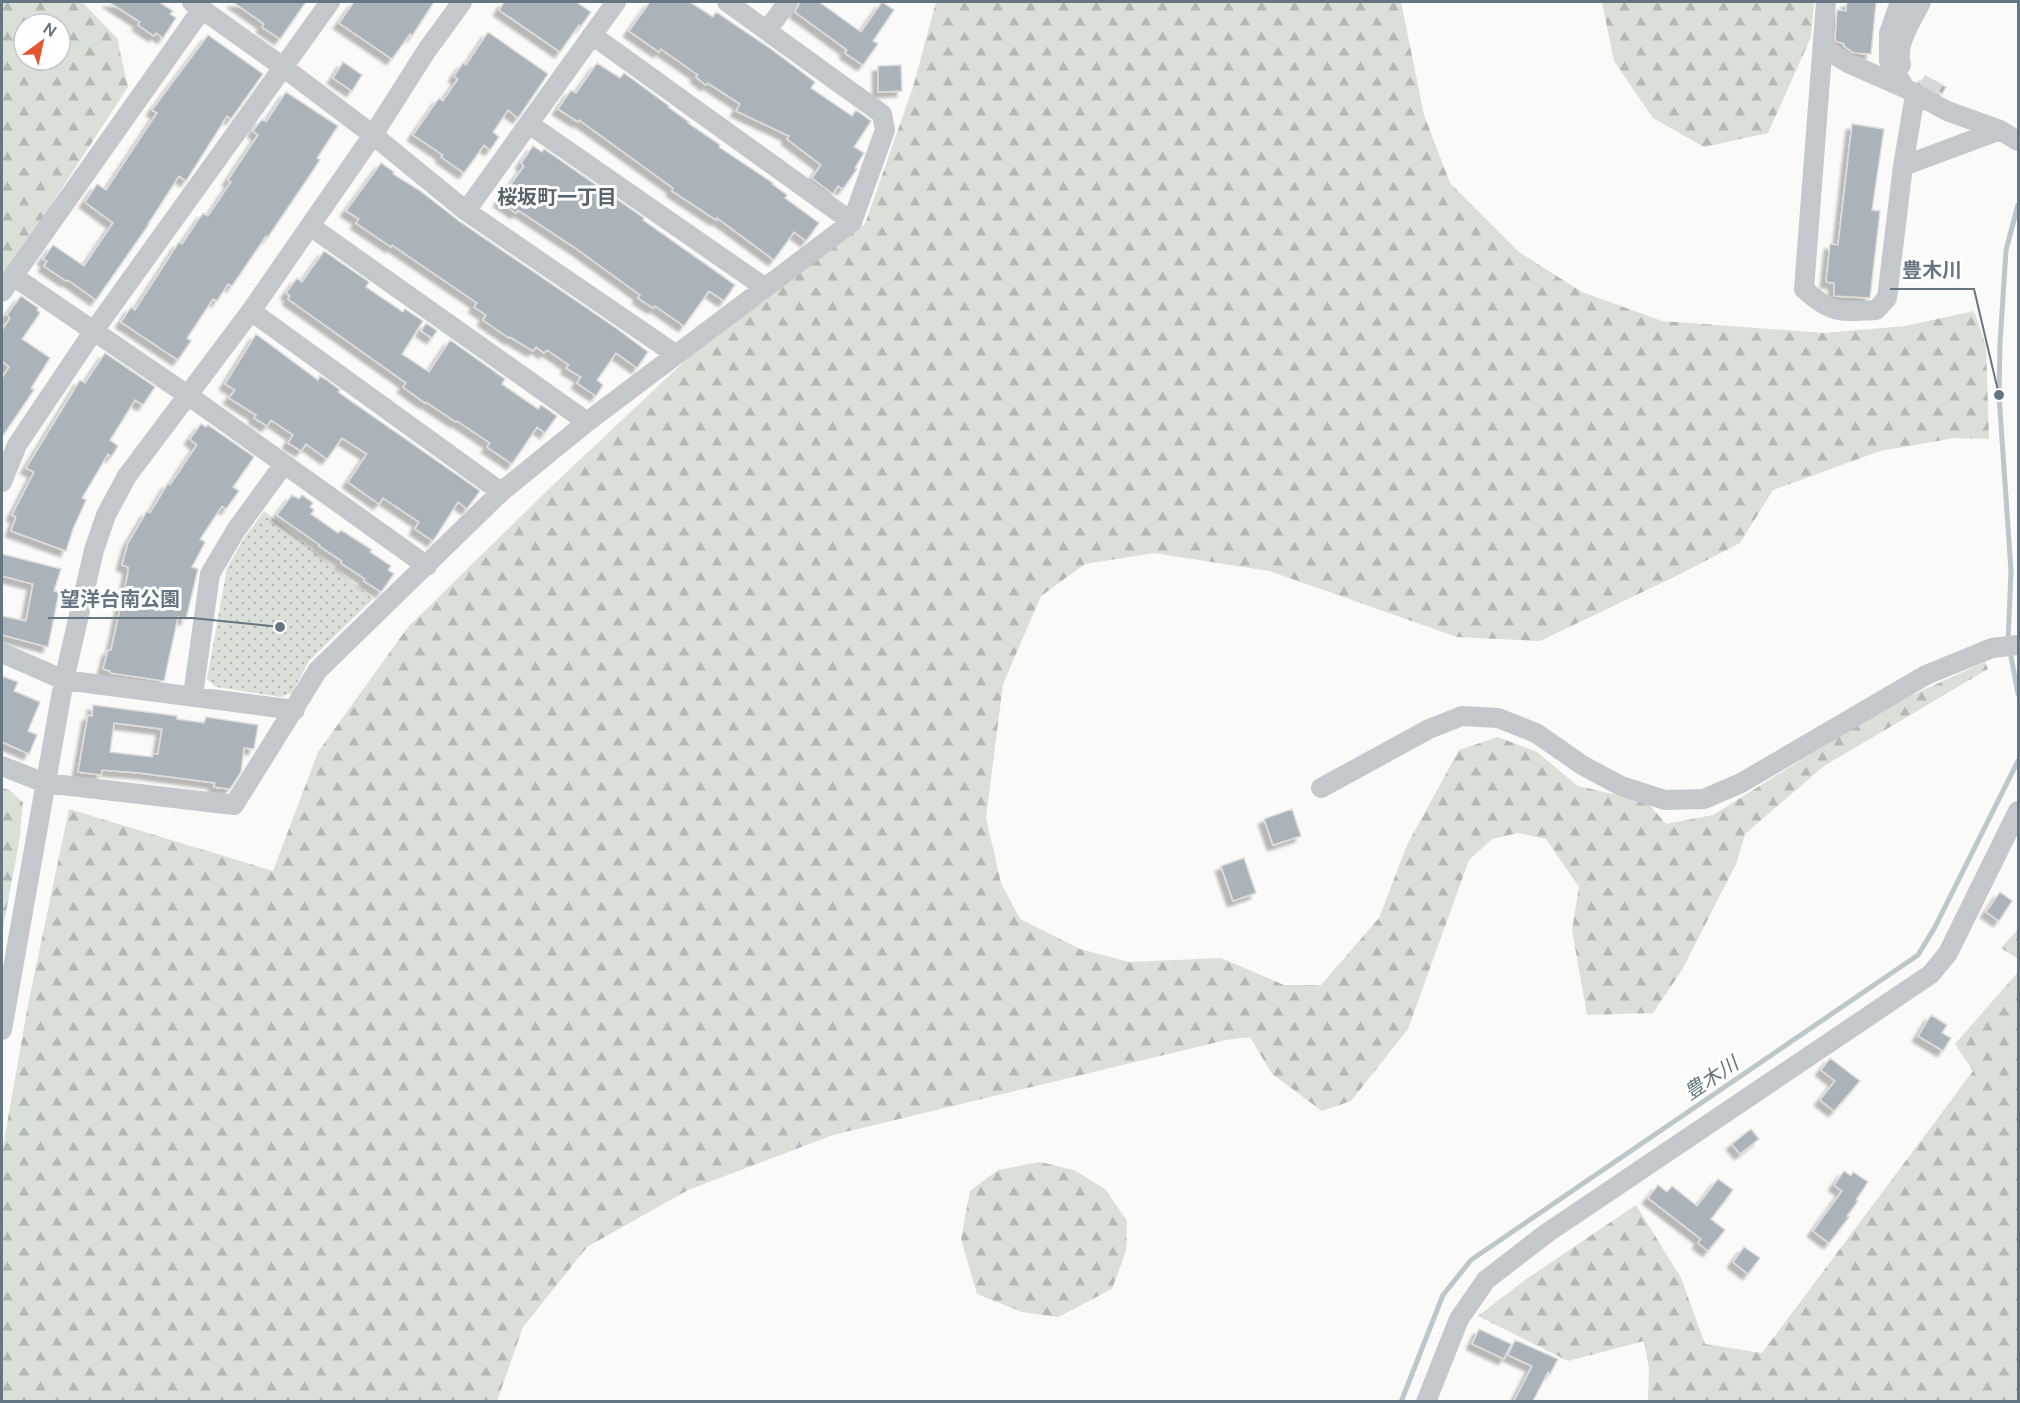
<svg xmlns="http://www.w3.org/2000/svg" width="2020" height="1403" font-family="'DM Sans','Noto Sans JP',sans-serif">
<defs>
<pattern id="forest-firs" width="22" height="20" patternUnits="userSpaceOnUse" patternTransform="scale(1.5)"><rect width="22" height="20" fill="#dadfd7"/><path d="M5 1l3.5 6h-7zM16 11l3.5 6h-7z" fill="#b4b9b4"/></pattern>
<pattern id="park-dots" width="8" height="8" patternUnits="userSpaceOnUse" patternTransform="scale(1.5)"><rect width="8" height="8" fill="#dadfd7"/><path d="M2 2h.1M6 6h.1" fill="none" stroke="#b4b9b4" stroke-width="1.8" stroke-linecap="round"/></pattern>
<filter id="shadow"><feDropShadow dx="-5.5" dy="5.5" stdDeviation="1.5" flood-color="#0004"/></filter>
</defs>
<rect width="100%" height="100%" fill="#fafaf8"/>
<path fill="url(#forest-firs)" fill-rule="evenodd" d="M2 2H82L117 38 128 87 40 222 2 276ZM24 24H60V60H24Z
M936 2H1401L1424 115 1450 183 1519 252 1582 292 1662 321 1824 333 1905 326 1974 311 1986 346 1989 439 1955 438 1880 451 1773 490 1740 543 1676 576 1540 641 1457 637 1269 571 1154 553 1085 564 1041 596 1003 684 986 818 1001 883 1020 919 1080 949 1129 962 1221 958 1284 985H1321L1379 918 1407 845 1459 750 1498 737 1537 752 1578 786 1647 802 1666 824 1713 815 1888 706 1985 662 1988 669 1824 766 1745 834 1736 864 1682 970 1653 1013 1587 1015 1572 930 1579 887 1546 839 1518 833 1492 839 1469 860 1408 1029 1351 1101 1322 1111 1272 1074 1250 1037 1226 1040 833 1135 688 1190 587 1247 523 1327 497 1401 2 1402V1152L28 1005 69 809 273 871 318 752 408 627 554 484 706 341 865 224 913 87Z
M1602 2H1814L1811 37 1768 133 1704 147 1653 118 1614 61Z
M2 788 9 790 23 802 19 843 2 933Z
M2018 929V959L2001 948Z
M2018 972V1401H1648L1649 1368 1644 1341 1568 1361 1478 1316 1525 1280 1636 1205 1681 1278 1705 1344 1762 1353 1973 1071 1955 1044Z
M1040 1162 1074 1170 1105 1189 1127 1221 1126 1251 1112 1289 1058 1317 1022 1312 977 1294 961 1239 970 1191 998 1170Z"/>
<path fill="url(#park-dots)" d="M264 511 373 599 309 661 292 693 281 697 216 687 207 679 227 568 245 537Z"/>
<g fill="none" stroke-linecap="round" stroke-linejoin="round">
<path stroke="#bbc7cb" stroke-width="5" d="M2008 642 2011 571 1999 395 2000 344 2006 250 2018 205
M2010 651 2018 694
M1401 1402 1443 1295 1471 1260 1918 955 1935 927 2018 761"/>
</g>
<path fill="#aab3b9" stroke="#dcdcda" stroke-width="1.5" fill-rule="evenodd" filter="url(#shadow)" d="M109 2H159L173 11 170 14 176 18 163 38 156 33 154 36 138 25 140 22Z
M233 2H306L280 39 262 27 264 24Z
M354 2H434L412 36 410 34 392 59 339 23Z
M504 2H576L591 12 581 26 579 25 560 52 499 10Z
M650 2H690L713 17 716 12 771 49 815 82 811 88 852 116 856 110 871 121 854 147 864 153 855 168 857 169 843 189 838 186 833 194 812 178 821 165 787 139 789 136 736 111 740 104 708 83 706 85 696 77 698 75 661 49 659 52 629 31Z
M800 2H819L861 32 882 2 894 10 873 41 878 44 863 65 845 53 847 50 795 12Z
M1847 2H1876L1871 54 1854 53 1844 46V44L1835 41 1837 10 1846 11Z
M488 32 548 74 518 118 508 110 493 132 499 137 490 150 484 145 464 173 441 157 443 155 413 135 439 98 443 101 458 79 454 76 463 63 466 65Z
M208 35 263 74 231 119 227 116 186 181 179 176 148 224H149L96 300 68 280 66 281 44 266 47 261 43 259 53 245 84 266 113 223 85 202 97 184 106 190 157 113 152 110Z
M343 62 362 75 352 91 333 78Z
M597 63 620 78 624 73 669 106 668 107 689 122 688 123 720 145 719 147 773 183 772 184 787 195 785 198 819 223 806 241 794 232 774 260 717 218 716 220 672 191 673 188 579 120 578 122 558 109 571 90 576 93Z
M901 65 902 91 878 92V66Z
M1925 76 1946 87 1942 94 1921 83Z
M286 92 338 126 317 158 320 160 268 237 266 236 232 286 228 284 217 301 213 299 187 338 191 341 178 360 121 322 131 307 135 310 179 242 182 244 203 213 208 216 231 182 228 180 258 135 253 131 262 119 266 122Z
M1852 124 1884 129 1872 210 1880 211 1870 298 1834 296V283L1826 282 1830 244 1838 245Z
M533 146 542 152 544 149 644 218 643 220 735 285 724 301 709 291 684 326 655 306 653 308 638 298 640 295 574 247 518 210 516 213 499 201 524 166 521 163Z
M381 163 394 172 393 174 419 190 459 221 616 328 648 352 637 368 616 353 597 380 603 385 596 396 577 383 581 377 566 368 569 365 547 350 544 353 536 347 533 351 510 337 509 338 483 320 486 315 474 307 477 303 392 245 391 247 356 223 359 219 346 211Z
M324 251 369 282 366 287 403 312 405 309 423 321 402 354 429 372 450 340 505 379 502 384 538 409 541 405 557 416 545 433 537 427 512 464 487 447 490 443 457 421 456 422 426 402 425 403 403 387 406 383 288 299 290 296 286 293 297 278 302 282Z
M21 296 38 308 37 310 40 313 22 339 50 358 31 388 34 390 2 437V378L9 367 2 361V330L10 318 7 315Z
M426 323 437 331 432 338 421 331Z
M256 334 318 380 320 376 325 379 340 390 338 392 480 491 469 506 467 509 458 502 433 541 415 529 419 522 383 498 379 504 348 482 367 454 342 438 327 459 306 444 301 451 288 443 293 435 271 420 267 426 254 418 256 415 229 398 235 390 225 384Z
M105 353 155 387 143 405 135 400 110 440 118 446 111 457 108 454 82 498 86 500 73 529 66 551 11 531 16 517 12 515 34 472 26 468 80 380 85 383Z
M201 424 206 427 208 425 254 457 233 487 239 491 226 509 222 506 200 539 205 542 192 567 198 569 186 619 178 617 164 681 110 673V671L103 669 108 650H111L128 573V567L122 565 128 543 147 511 150 513 168 483 170 485 197 445 190 439Z
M292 495 299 499 302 495 313 503 310 507 314 510 311 514 338 533 341 530 372 550 370 552 391 566 388 570 394 574 381 592 364 581 365 579 341 563 342 561 319 546 320 545 277 515Z
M2 554 61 569 54 591 59 592 48 647 2 635V616L26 621 33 584 2 576Z
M2 676 18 682 14 691 40 702 28 731 37 735 29 754 2 742Z
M93 705 177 716V719L204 723 206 717 258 725 254 749 244 748 241 772 230 789 214 787 215 783 140 773 102 770 101 775 78 772 88 715 92 716ZM114 723 162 729 158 754H153L152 757 110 752Z
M1292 809 1301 836 1273 845 1264 819Z
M1244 858 1256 893 1233 901 1221 866Z
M2000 892 2012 901 1999 921 1986 912Z
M1931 1015 1947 1025 1942 1033 1951 1038 1943 1051 1918 1036Z
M1830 1058 1860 1081 1834 1111 1820 1100 1835 1081 1821 1070Z
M1751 1129 1759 1139 1740 1154 1732 1144Z
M1844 1171 1851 1176 1853 1172 1868 1182 1856 1200 1858 1201 1847 1216 1849 1217 1829 1243 1813 1231 1842 1191 1834 1185Z
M1718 1179 1733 1190 1711 1219 1725 1230 1708 1251 1698 1243 1701 1239 1648 1198 1658 1185 1667 1192 1672 1186 1697 1206Z
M1744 1247 1760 1258 1748 1274 1733 1262Z
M1479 1329 1511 1344 1504 1359 1472 1344Z
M1515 1340 1558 1359 1550 1374 1548 1372 1533 1401H1514L1532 1366 1508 1355Z"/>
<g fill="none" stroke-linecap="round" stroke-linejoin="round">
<path stroke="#d5d9db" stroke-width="20" stroke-dasharray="20 10" stroke-linecap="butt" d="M1920 85 1941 96"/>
<path stroke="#c3c8cc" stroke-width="20" d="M192 2 283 67 373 135 466 211 675 354
M1826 2 1804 289C1831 314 1841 312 1876 310L1887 298 1903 166 1915 95
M1900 2 1889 33V61L1905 88 1947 111 2000 130 2018 141
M767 30 788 2
M592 35 852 222
M1823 48 1848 63 1905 88
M1901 65C1895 43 1912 21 1921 2
M529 124 764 287
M1903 166 2000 130
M466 211 616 2
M310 226 587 422
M13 276 189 396 427 566
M2 292 202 9
M251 311 501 492
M2 482 17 445 93 332 330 2
M2 653 64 680 295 710
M193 695 210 574 236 530 284 464
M2 766 45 783 234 805 318 670 501 492 587 422 852 222 885 130 882 114 727 2
M1321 788 1429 729 1462 716 1498 718 1536 733 1582 765 1621 786 1665 800 1704 799 1741 783 1926 675 1992 648 2018 645
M2 1030 64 680 94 550 106 515 127 476 251 311 373 135 427 50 462 2
M1426 1402 1459 1319 1486 1280 1547 1233 1931 974 1948 953 2018 811"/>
</g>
<g text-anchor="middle" stroke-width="6" stroke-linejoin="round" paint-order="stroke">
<g font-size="20" font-weight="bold" fill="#57646e" stroke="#fff">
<text x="557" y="204">桜坂町一丁目</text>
</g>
<g font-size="20" font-style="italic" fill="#60757c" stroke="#fff">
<text transform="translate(1711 1078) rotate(-34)" y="7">豊木川</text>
</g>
</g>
<path fill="none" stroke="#657683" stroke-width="2" d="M1999 395L1974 289H1890M280 627L192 618H48"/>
<g fill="#657683" stroke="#fff" stroke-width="2">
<circle cx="1999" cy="395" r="6"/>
<circle cx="280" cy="627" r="6"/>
</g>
<g font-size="20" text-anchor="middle" font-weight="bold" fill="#657683" stroke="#fff" stroke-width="6" stroke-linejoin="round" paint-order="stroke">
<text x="1932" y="277">豊木川</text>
<text x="120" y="606">望洋台南公園</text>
</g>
<rect width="2020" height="1403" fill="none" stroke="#657683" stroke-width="6"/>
<g transform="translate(42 42) rotate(33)"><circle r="28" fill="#ffffff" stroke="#c1c8cd" stroke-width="1.5"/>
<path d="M0-4.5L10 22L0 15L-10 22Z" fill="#e4572e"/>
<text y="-9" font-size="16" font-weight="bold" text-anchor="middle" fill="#657683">N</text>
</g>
</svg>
